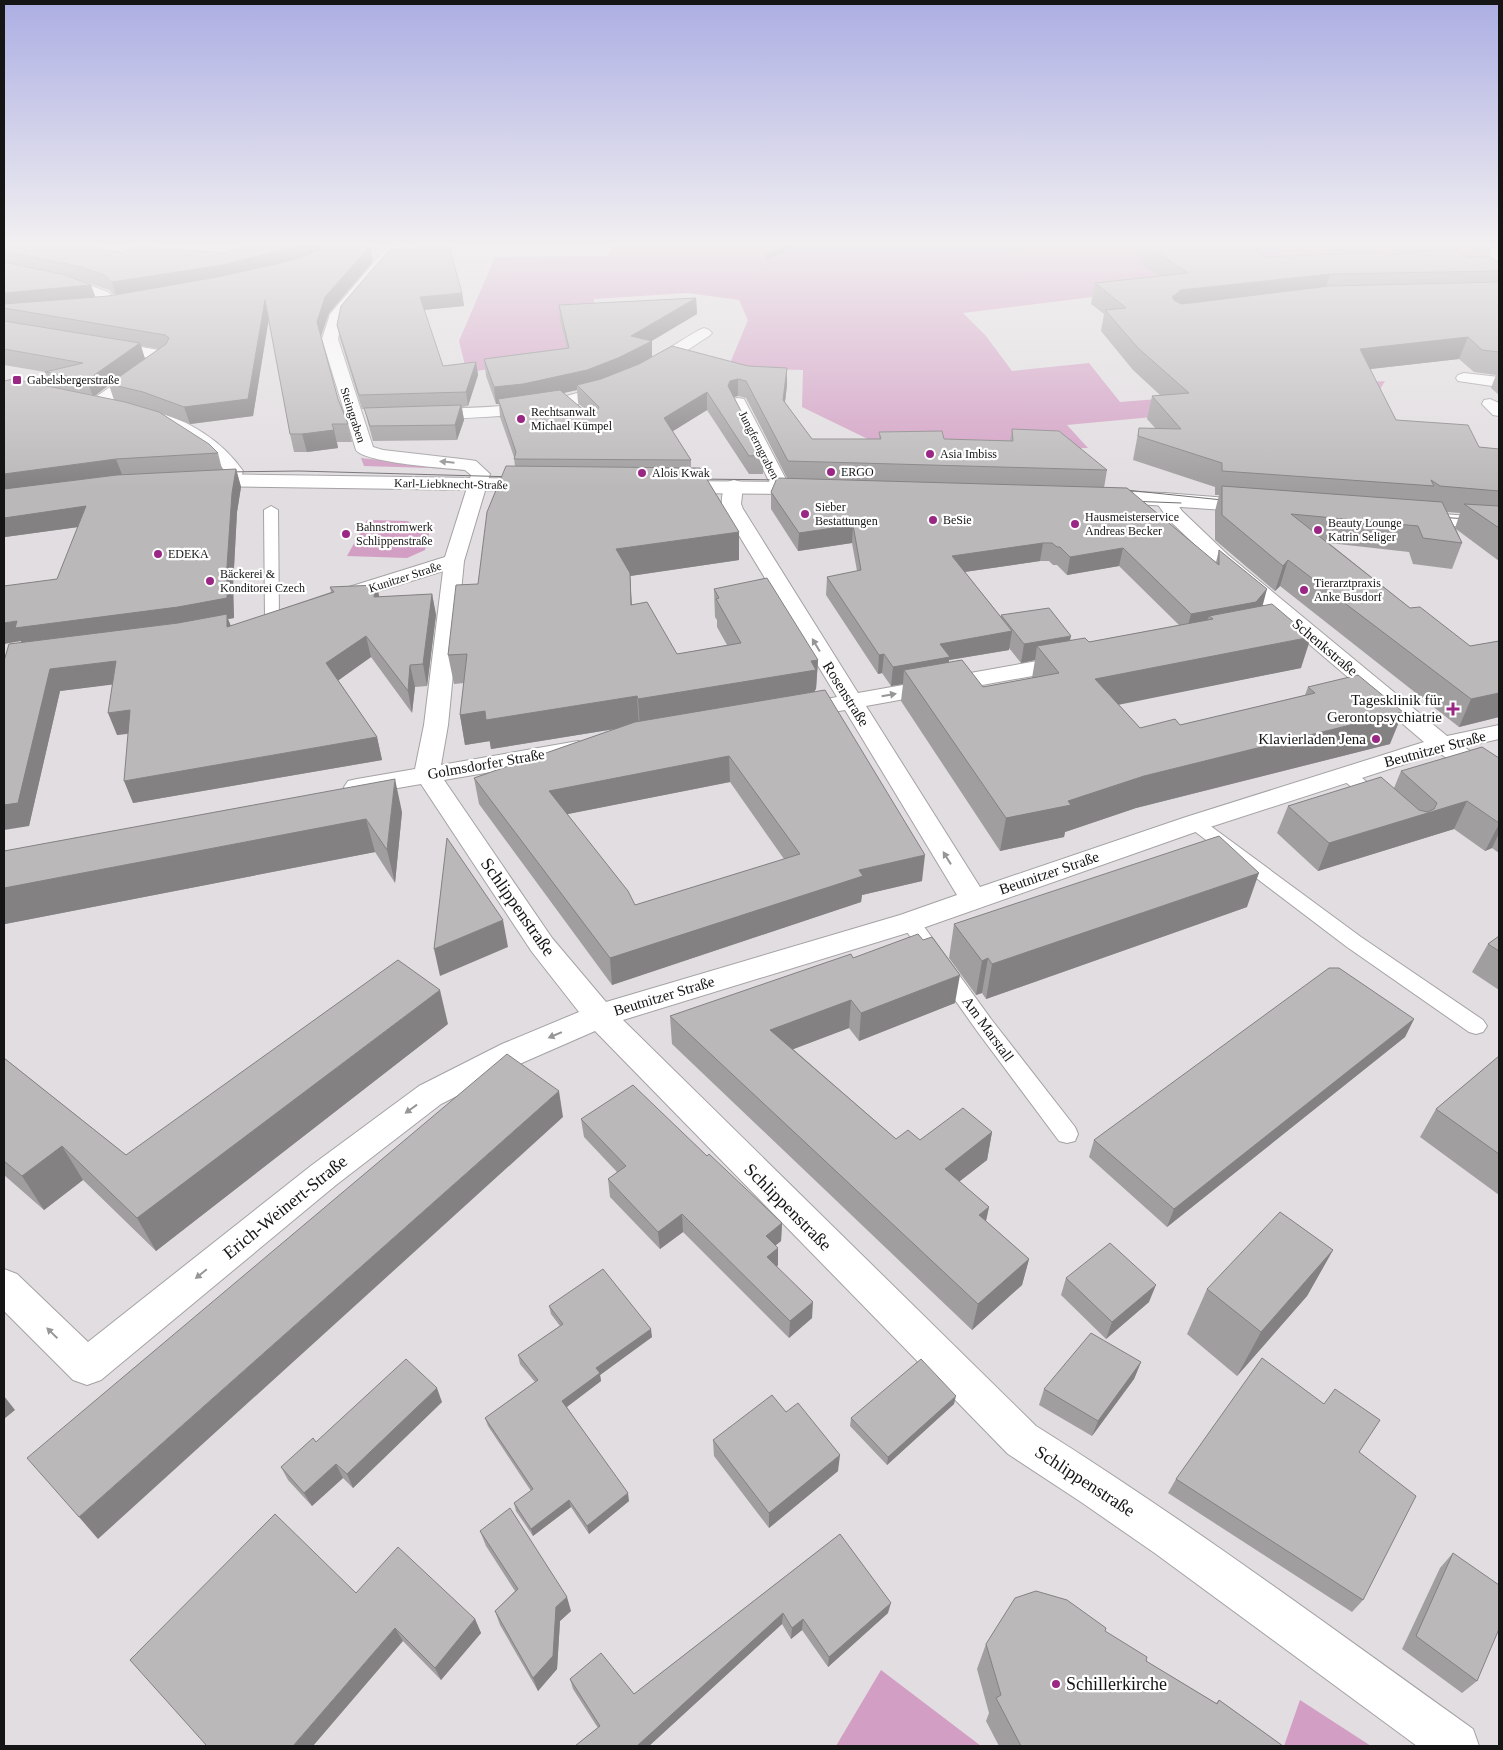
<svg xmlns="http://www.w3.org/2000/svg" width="1503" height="1750" font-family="'Times New Roman',serif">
<rect width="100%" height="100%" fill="#e1dde0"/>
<path fill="#d29ec3" d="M615 243H1499V268L1182 286 963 313 986 336 1012 371 1089 363 1120 402 1385 381 1376 396 1067 425 1088 448 877 450 874 442 802 407 803 370 728 368 748 320 739 300 688 293 594 299 596 336 555 356 467 373 459 341 495 257 608 256Z
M361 458 463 469 364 466Z
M367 520 407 521 430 530 425 550 407 558 347 556Z
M881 1670 981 1746H836Z
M1300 1700 1371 1746H1284Z"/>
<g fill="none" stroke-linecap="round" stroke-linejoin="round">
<g stroke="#a5a2a4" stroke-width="2">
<path id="lane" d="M271 506 278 510 279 619 277 622H267L265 619 264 510Z
M1347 769 1353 770 1384 797 1387 801 1384 805 1378 807 1372 805 1341 778 1338 774 1341 770Z
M1195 817 1201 819 1361 937 1483 1020 1487 1026 1483 1032 1476 1034 1469 1032 1347 947 1189 827 1186 823 1189 819Z
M910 915 917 917 991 1019 1075 1127 1078 1134 1075 1141 1067 1143 1059 1141 977 1031 900 922 903 917Z"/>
</g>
<g stroke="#a5a2a4" stroke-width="2">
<path id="street" d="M352 243H405L342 318 338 339 373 447 383 450 470 460 476 461 490 474 464 561 448 725 441 765 578 741 587 744 590 749 587 754 578 757 444 780 552 938 606 1002 900 915 957 895 845 710 798 718 790 716 786 711 790 706 837 697 723 509C720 501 723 489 727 482L734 480 741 482 743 486 741 504 743 509 858 693 1071 655 1079 657 1082 662 1079 667 1071 669 866 706 980 887 1186 817 1424 742 1214 563 1168 519 1154 499 1157 495 1164 493 1171 495 1182 511 1228 555 1447 736 1499 725V739L1464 747 1499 769V788L1490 786 1439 753 1204 829 920 929 623 1020 1036 1426C1186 1520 1329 1626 1473 1729L1479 1746H1417L1156 1554 1081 1502 1008 1454 595 1031 524 1062 441 1104 336 1185 101 1380 87 1385 73 1380 4 1311V1269L17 1274 88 1342 312 1165 419 1086 502 1044 579 1012 532 952 421 784 357 795 348 793 344 787 348 781 357 779 415 769 424 725 443 571 341 603 333 602 330 597 333 592 445 557 471 475 465 470C446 468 365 463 356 450L322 339 330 314 387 247 361 249 324 261 317 257 319 254Z
M1494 243H1499V265L1494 264 1489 255Z
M4 266 86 284 108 292 121 306 119 309H109L98 298 77 290 4 274Z
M704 328 709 330 712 333 709 336C679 355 650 377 617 391 557 416 490 418 425 419L419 418 416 414 419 410 425 409C485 408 549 407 606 383 639 369 668 348 699 330Z
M107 341 164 351 170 353 172 356 170 359 164 361 101 349 99 346 101 343Z
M143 366 149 368 151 371 149 374 102 409H90L88 405 90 401 137 368Z
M1464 373 1499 377V387L1458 381 1456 378 1458 375Z
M738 398 744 399 746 403 790 487 788 491 781 493 774 491 730 403 732 399Z
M1490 399 1499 403V416L1493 415 1482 404 1484 400Z
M153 411C189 420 222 441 243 471L239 483 232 485 225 483 223 479 225 471C205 445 177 431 147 420L144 416 147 412Z"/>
</g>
<g stroke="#a5a2a4" stroke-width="2">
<path id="secondary" d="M202 474 536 479 543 481 545 485 543 489 536 491 202 486 195 484 193 480 195 476Z
M674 481 811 482 818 484 820 488 818 492 811 494 674 493 667 491 665 487 667 483Z
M1101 491 1164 493 1253 500 1260 502 1263 506 1260 510 1253 512 1094 501 1091 497 1094 493Z
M1413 512 1499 518V530L1406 522 1403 518 1406 514Z"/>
</g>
<use href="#lane" fill="#fff" fill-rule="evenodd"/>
<use href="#street" fill="#fff" fill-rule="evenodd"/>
<use href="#secondary" fill="#fff" fill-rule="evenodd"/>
<path stroke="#727072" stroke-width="1" d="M223 472 299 471 516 477
M693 479 791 480
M1116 489 1232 501
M1128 501 1181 503
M1437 517 1499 521"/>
</g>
<path fill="#a19ea0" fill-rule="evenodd" d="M4 243 123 253H225L257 243H324L323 249 373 261 329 313 321 337 338 399 348 424 352 442H337L338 448 307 452H294L290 434 269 319 253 416 190 424 163 414 218 453 222 469H236L241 487 237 512 233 586 234 618 228 619 231 626 331 592 330 587 379 597 432 594 436 615 427 686 415 687 412 713 371 657 338 680 377 737 382 760 133 803 128 734 117 735 112 684 60 691 29 826 21 641 57 579 78 527 5 537 4 381 51 387 45 372 4 365ZM82 281 109 290 114 295 95 297ZM141 346 154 348 159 349 145 359ZM109 385 114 400 95 396Z
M500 243H567V244Z
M1143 243 1265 257 1385 255 1468 257 1499 262V395L1491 388 1496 375 1474 372 1459 359 1370 369 1396 420 1479 447 1499 449V561L1456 529 1462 543 1452 569 1413 564 1409 552 1329 543 1410 608 1470 646 1499 641V717L1459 727 1280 586 1275 591 1215 540V511L1219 495H1215V487L1133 460 1139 428 1156 429 1147 419 1152 396 1160 395 1133 370 1101 331 1104 314 1091 304 1095 283 1158 276 1139 263ZM1447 512 1460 513 1455 528Z
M462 293 464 306 424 310 443 366 476 362 478 375 468 406 462 407 464 420 457 440 373 441 368 423 365 409H362L340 339 337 325Z
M696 298 697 314 651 341 652 357 748 366 787 368V385L785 402 812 439H879V432L944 439 1010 441 1012 429 1107 470 1104 488 1216 562 1219 550 1262 606 1301 668 1118 704 1140 728 1180 725 1305 695 1308 687 1390 744 1136 808 1065 832 1064 837 1000 851 901 701 903 684 891 686 882 673 878 674 826 595 827 577 857 571 852 543 798 551 771 509V492L787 478 746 398 738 396 734 397 764 455 763 474H749L707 410 673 431 691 460V468L739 560 630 576 632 605 677 654 727 645 717 627V620L715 617 714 589 818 660 816 689 815 690V692L922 881 862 895 861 902 612 985 479 804 474 778 615 729 491 749 490 741 465 745 460 715 464 683 454 684 448 655 478 584 515 467 514 457 500 417 499 404H496L486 376 484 359 567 348 560 321 559 305ZM577 390 578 403 588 412H586L564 393ZM1040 561H1049L1053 565H1057L1067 575 1119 566 1179 625 1089 642 1070 640 1001 615V617L965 572ZM1009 648 1021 663 1035 660 1032 678 983 687 949 662V660L1009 650ZM730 782 784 859 635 905 567 814Z
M1499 758V853L1492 848 1485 851 1454 829 1318 871 1277 833 1288 806 1394 788 1401 771Z
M402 812 395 883 375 852 5 924 4 851Z
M1247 907 986 999 982 993 976 995 949 958 954 924Z
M1499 936V990L1472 972 1488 944Z
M853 958 955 1003 859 1041 849 1028 793 1049 896 1139 920 1140 992 1132 987 1160 959 1181 989 1207 986 1221 1029 1259 1022 1285 972 1330 672 1044 670 1016Z
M1414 1019 1405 1037 1167 1227 1089 1157 1094 1140Z
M448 1024 156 1251 83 1180 44 1210 4 1175V1058L126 1155Z
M1499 1056V1195L1420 1137 1436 1109Z
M581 1119 707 1156 782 1223 781 1241 776 1245 778 1265 777 1266 812 1318 789 1338 683 1232 660 1249 610 1197 608 1179 617 1172 584 1137Z
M1333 1250 1307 1296 1237 1376 1187 1334 1207 1289Z
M1066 1278 1149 1302 1106 1339 1061 1295Z
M549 1306 652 1337 600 1375 601 1381 567 1407 629 1501 589 1534 571 1507 533 1536 516 1511 514 1503 531 1491 488 1426 485 1418 535 1382 520 1364 518 1355 560 1326 551 1314Z
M1141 1362 1134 1379 1092 1436 1039 1405 1044 1389Z
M442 1402 353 1488 343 1478 312 1506 288 1480 281 1467 316 1442Z
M954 1404 887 1465 850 1426 851 1418Z
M1324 1404 1359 1452 1363 1600 1352 1612 1168 1493 1176 1479Z
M786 1412 838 1471 769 1528 714 1456 713 1440Z
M480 1531 571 1611 560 1621 557 1669 538 1691 500 1625 495 1611 515 1591 486 1546Z
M840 1534 888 1613 828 1667 802 1630 791 1639 782 1624 649 1746H575L598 1728 573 1689 570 1679 634 1694Z
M1453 1553 1477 1681 1462 1693 1402 1649 1440 1568Z
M356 1593 475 1619 481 1633 441 1680Z
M1105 1631 1146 1661 1216 1703 1219 1700 1283 1746H999L986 1721 989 1713 977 1669 986 1644Z"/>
<path fill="#838182" d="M301 243H324L322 252 227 280 117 298 112 282Z
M791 243H805L766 260V254Z
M370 246 373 261 329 313 320 338 317 322 325 297Z
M1330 274 1324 295 1177 311 1172 297 1181 290Z
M91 285 97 301 4 308V293Z
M462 293 464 306 422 310 420 297Z
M696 298 697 314 645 345 652 341V358L619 375 577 385V390L525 401 498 399 499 404H496L494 387 631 336Z
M265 300 269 316 253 416 190 424 184 407Z
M1468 337 1459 359 1353 371 1360 349Z
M140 343 145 359 109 384V385L93 397 87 380Z
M476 362 478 375 468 406 466 392Z
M787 368V385L783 418V400Z
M738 379V396L730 398 728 386 730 381Z
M707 392V410L665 436 664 418Z
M461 405 464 420 457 440 455 425Z
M334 430 338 448 307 452 302 434Z
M116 459 123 477 4 493V474Z
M236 469 241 487 237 512 233 586 234 618 228 619 234 635 23 648 21 641 4 644V623L17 621 227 566 232 493Z
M86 506 93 525 5 537 4 540V518Z
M853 525 852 543 798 551 799 533Z
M739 532V560L630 576 633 634 616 549Z
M1043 543 1040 561 950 574 952 556Z
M1123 548 1119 566 1067 575 1070 557Z
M1288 560 1280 586 1275 591 1283 566Z
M377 585 381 606 374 597Z
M1267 589 1262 608 1213 619 1209 616 1205 629 1186 633 1191 614Z
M432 594 436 615 427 686 423 664Z
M1012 631 1009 650 949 660 947 676 904 670 903 684 891 686 893 667 940 644Z
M366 636 371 657 332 685 326 663Z
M1071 636 1067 654 1037 646 1035 660 1021 663 1024 644Z
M1311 637 1301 668 1088 711 1095 679Z
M884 654 882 673 878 674 879 655Z
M818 660 816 689 815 690V699L640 728 638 699Z
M116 661 125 683 60 691 29 826 4 830V805L50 669Z
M410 665 415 687 412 713 408 691Z
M1499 693V717L1459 727 1471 699Z
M637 696 639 725 491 749 486 720Z
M130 710 138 732 117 735 108 713Z
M485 711 490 741 465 745 460 715Z
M1403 712 1390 744 1136 808 1065 832 1064 837 1000 851 1006 818 1144 776Z
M377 737 382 760 133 803 124 781Z
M729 756 730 782 553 817 549 791Z
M395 779 402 812 395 883 387 850Z
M1467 801 1454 829 1318 871 1329 843Z
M366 819 375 852 5 924 4 921V888Z
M1499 824V833L1492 848 1485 851Z
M925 855 922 881 862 895 861 902 612 985 610 958 859 870Z
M1259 873 1247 907 986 999 992 964Z
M503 920 508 947 440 976 434 949Z
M988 958 982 993 976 995 982 961Z
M960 975 955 1003 859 1041 861 1013Z
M440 990 448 1024 156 1251 137 1218Z
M851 1000 849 1028 770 1058V1030Z
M1414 1019 1405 1037 1167 1227 1174 1209Z
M559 1091 563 1117 98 1539 79 1517Z
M992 1132 987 1160 941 1196 945 1169Z
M62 1146 83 1180 44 1210 22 1176Z
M989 1207 983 1234 979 1215Z
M682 1214 683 1232 660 1249 658 1232Z
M782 1223 781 1241 766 1253V1236Z
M778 1248V1265L767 1274V1257Z
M1333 1250 1307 1296 1237 1376 1261 1332Z
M1029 1259 1022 1285 972 1330 978 1304Z
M1156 1285 1149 1302 1106 1339 1112 1322Z
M813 1302 812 1318 789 1338 790 1321Z
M651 1329 652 1337 600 1375 601 1381 564 1409 562 1401 596 1368Z
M1141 1362 1134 1379 1092 1436 1098 1421Z
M437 1388 442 1402 353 1488 347 1474Z
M4 1396 15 1410 4 1419Z
M956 1396 954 1404 887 1465 888 1457Z
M840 1455 838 1471 769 1528V1513Z
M336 1464 343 1478 312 1506 304 1493Z
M628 1493 629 1501 589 1534 587 1526Z
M569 1500 571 1507 533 1536 531 1529Z
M567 1597 571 1611 560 1621 557 1669 538 1691 533 1678 556 1607Z
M891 1603 888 1613 828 1667 829 1657Z
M783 1613 782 1624 649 1746H637Z
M475 1619 481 1633 441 1680 435 1668Z
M803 1619 802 1630 791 1639 792 1628Z
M395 1628 403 1641 313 1746H293Z"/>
<path fill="#bbb8ba" stroke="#838182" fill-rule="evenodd" d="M4 243H70L123 253 135 247 225 253 257 243H301L282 250 223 265 112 282 104 275 81 267 4 251Z
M419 243H448L462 293 420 297 443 366 476 362 466 392 359 395 337 325 341 306 390 249 418 250Z
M769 243H791L766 254Z
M1143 243H1246L1265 257 1381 252 1385 255 1455 249 1468 257 1489 256 1499 262V271L1330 274 1181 290 1172 297 1175 301 1182 304 1330 286 1499 282V352L1482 350 1468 337 1360 349 1396 420 1468 425 1479 447 1499 449V491L1440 486 1431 480 1434 486 1222 471V463L1138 436 1139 428 1181 429 1152 396 1189 393 1138 348 1105 310 1126 308 1095 283 1188 273Z
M335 245 370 246 325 297 317 322 338 399 348 424H332L334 430 302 434H290L265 300 248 399 184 407 143 392 109 384 166 344 169 338 165 335 4 308V304L109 296 223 276 293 260Z
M4 262 65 275 91 285 4 293Z
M696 298 631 336 652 341 618 358 587 370 523 384 494 387 484 359 569 348 559 305Z
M4 321 140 343 87 380 45 372 83 363 4 349Z
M672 346 748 366 787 368 783 400 812 439H881L879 432 942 431 944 439 1013 441 1012 429 1059 431 1107 470 788 461 746 381 738 379 730 381 728 386 764 455 749 456 707 392 664 418 691 460 514 459 516 452 498 399 560 390 586 412 596 413 599 407 577 385 601 379 639 364Z
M13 379 125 402 159 412 209 444 218 453 116 459 4 474V381Z
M461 405 455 425 370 426 364 408Z
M506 466 700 468 739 532 616 549 630 573 631 605 647 602 677 654 741 643 716 599 719 598 714 589 767 578 818 660 811 661 816 670 638 699 637 696 486 720 485 711 460 715 467 654 448 655 456 585 478 584 487 512Z
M236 469 232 493 227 566V598L178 607 15 628 17 621 4 623V586L57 579 86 506 4 518V489L117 475Z
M777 478 1127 488 1219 565V550L1267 589 1256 602 1191 614 1123 548 1070 557 1060 547H1057L1052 543H1043L952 556 1012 631 940 644 950 657 893 667 884 654 879 655 827 577 861 570 853 525 799 533 771 492Z
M1222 486 1442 502 1462 543 1423 538 1418 526 1291 514 1410 608 1420 607 1470 646 1499 641V693L1471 699 1288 560 1283 566 1222 515Z
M1464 504 1499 506V528Z
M377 585 374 597 432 594 423 664 410 665 408 691 366 636 326 663 377 737 124 781 130 710 108 713 116 661 50 669 18 803 4 805V661L9 644 178 623 227 614V627L334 592 330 587Z
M1272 604 1311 637 1095 679 1140 728 1175 719 1180 725 1315 693 1308 687 1358 675 1403 712 1144 776 1068 801 1071 805 1006 818 904 670 962 660 983 687 1059 673 1037 646 1085 638 1089 642 1213 619 1209 616Z
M1049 608 1071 636 1024 644 1001 615Z
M825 690 925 855 859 870 863 876 610 958 474 778 635 722ZM729 756 800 854 635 905 628 891 549 791Z
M1482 747 1499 758V823L1467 801 1329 843 1288 806 1381 777 1419 810 1427 812 1434 809 1437 803 1401 771Z
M395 779 387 850 366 819 4 888V851Z
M1219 836 1259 873 992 964 988 958 982 961 954 924Z
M447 838 503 920 434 949Z
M918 934 923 940 932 937 960 975 861 1013 851 1000 770 1030 896 1139 908 1130 920 1140 963 1108 992 1132 945 1169 989 1207 979 1215 1029 1259 978 1304 670 1016 851 954 853 958Z
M1499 936V951L1488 944Z
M398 960 440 990 137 1218 62 1146 22 1176 4 1161V1058L126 1155Z
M1329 968H1339L1414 1019 1174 1209 1094 1140Z
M507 1054 559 1091 79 1517 27 1458Z
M1499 1056V1154L1436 1109Z
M633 1085 707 1156 709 1154 782 1223 766 1236 778 1248 767 1257 813 1302 790 1321 682 1214 658 1232 608 1179 626 1166 581 1119Z
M1280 1212 1333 1250 1261 1332 1207 1289Z
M1110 1243 1156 1285 1112 1322 1066 1278Z
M603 1269 651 1329 596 1368 600 1373 562 1401 628 1493 587 1526 569 1500 531 1529 514 1503 533 1489 485 1418 538 1380 518 1355 563 1324 549 1306Z
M1091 1333 1141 1362 1098 1421 1044 1389Z
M1262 1358 1324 1404 1335 1389 1380 1420 1359 1452 1416 1496 1363 1600 1176 1479Z
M406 1359 437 1388 347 1474 336 1464 304 1493 281 1467 313 1438 316 1442Z
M921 1359 956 1396 888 1457 851 1418Z
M772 1395 786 1412 798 1403 840 1455 769 1513 713 1440Z
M510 1508 567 1597 556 1607 553 1656 533 1678 495 1611 518 1589 480 1531Z
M275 1514 356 1593 398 1547 475 1619 435 1668 395 1628 293 1746H207L130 1660Z
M840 1534 891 1603 829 1657 803 1619 792 1628 783 1613 637 1746H575L600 1726 570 1679 601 1653 634 1694Z
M1453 1553 1499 1585V1629L1477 1681 1416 1636Z
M1036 1591 1067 1600 1106 1628 1105 1631 1147 1657 1146 1661 1217 1704 1219 1700 1283 1746H1021L996 1698 1001 1695 986 1644 1015 1598Z"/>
<defs><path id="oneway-solid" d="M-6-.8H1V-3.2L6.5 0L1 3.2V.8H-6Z" transform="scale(1.25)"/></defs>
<g fill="#969696">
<use href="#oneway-solid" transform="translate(447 462) rotate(-174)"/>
<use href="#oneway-solid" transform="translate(816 645) rotate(-121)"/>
<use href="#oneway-solid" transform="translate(889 695) rotate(-10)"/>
<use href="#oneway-solid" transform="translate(947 858) rotate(-122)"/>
<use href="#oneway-solid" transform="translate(555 1035) rotate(157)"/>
<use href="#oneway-solid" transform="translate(411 1109) rotate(144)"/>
<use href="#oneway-solid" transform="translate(201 1274) rotate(141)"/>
<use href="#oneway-solid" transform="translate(52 1333) rotate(-136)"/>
</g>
<linearGradient id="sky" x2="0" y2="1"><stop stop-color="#acaee3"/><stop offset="0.5" stop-color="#f2f0f1"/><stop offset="1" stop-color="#f2f0f1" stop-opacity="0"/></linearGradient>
<rect width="1503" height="488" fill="url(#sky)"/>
<g fill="#9a2784" stroke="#fff" stroke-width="2">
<rect x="12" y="375" width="10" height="10" rx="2.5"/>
<circle cx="521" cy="419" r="5"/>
<circle cx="930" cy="454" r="5"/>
<circle cx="831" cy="472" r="5"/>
<circle cx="642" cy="473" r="5"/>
<circle cx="805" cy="514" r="5"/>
<circle cx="933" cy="520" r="5"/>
<circle cx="1075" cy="524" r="5"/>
<circle cx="1318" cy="530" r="5"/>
<circle cx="346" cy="534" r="5"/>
<circle cx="158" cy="554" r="5"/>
<circle cx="210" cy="581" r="5"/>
<circle cx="1304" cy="590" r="5"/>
<path d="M1450.5 701.5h5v5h5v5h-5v5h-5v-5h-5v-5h5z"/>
<circle cx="1376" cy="739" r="5"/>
<circle cx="1056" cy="1684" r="5"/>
</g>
<g text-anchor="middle" stroke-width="4.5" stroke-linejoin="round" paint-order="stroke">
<g font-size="12" fill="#161516" stroke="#fff" text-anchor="start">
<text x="27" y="384">Gabelsbergerstraße</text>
<text x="531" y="416">Rechtsanwalt<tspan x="531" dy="14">Michael Kümpel</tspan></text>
<text x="940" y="458">Asia Imbiss</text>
<text x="841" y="476">ERGO</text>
<text x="652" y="477">Alois Kwak</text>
<text x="815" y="511">Sieber<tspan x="815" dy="14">Bestattungen</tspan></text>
<text x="1085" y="521">Hausmeisterservice<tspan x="1085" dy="14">Andreas Becker</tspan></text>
<text x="943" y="524">BeSie</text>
<text x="1328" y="527">Beauty Lounge<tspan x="1328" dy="14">Katrin Seliger</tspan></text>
<text x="356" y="531">Bahnstromwerk<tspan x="356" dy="14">Schlippenstraße</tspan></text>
<text x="168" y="558">EDEKA</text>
<text x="220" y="578">Bäckerei &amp;<tspan x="220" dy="14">Konditorei Czech</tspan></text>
<text x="1314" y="587">Tierarztpraxis<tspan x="1314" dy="14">Anke Busdorf</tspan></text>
</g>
<g font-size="12" fill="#161516" stroke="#fff">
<text transform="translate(353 415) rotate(72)" y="4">Steingraben</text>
<text transform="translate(759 445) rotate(63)" y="4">Jungferngraben</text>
<text transform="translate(451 484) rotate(1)" y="4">Karl-Liebknecht-Straße</text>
<text transform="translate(405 577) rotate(-18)" y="4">Kunitzer Straße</text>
</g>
<g font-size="15" fill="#161516" stroke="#fff">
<text transform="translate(1325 647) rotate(40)" y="5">Schenkstraße</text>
<text transform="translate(846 694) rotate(58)" y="5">Rosenstraße</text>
<text transform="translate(1435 749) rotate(-15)" y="5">Beutnitzer Straße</text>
<text transform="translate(486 764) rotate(-10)" y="5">Golmsdorfer Straße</text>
<text transform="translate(1049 873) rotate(-19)" y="5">Beutnitzer Straße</text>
<text transform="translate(664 996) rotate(-17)" y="5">Beutnitzer Straße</text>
<text transform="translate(988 1029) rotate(54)" y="5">Am Marstall</text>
</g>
<g font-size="15" fill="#161516" stroke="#fff" text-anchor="end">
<text x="1442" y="705">Tagesklinik für<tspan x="1442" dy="17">Gerontopsychiatrie</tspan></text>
<text x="1366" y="744">Klavierladen Jena</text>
</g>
<g font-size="18" fill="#161516" stroke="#fff">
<text transform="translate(518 907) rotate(55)" y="6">Schlippenstraße</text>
<text transform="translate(285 1207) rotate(-39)" y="6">Erich-Weinert-Straße</text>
<text transform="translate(788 1207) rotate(45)" y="6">Schlippenstraße</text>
<text transform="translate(1085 1481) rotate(33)" y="6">Schlippenstraße</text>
</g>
<g font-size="18" fill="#161516" stroke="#fff" text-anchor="start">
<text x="1066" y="1690">Schillerkirche</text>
</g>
</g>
<rect width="1503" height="1750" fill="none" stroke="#161516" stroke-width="10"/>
</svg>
